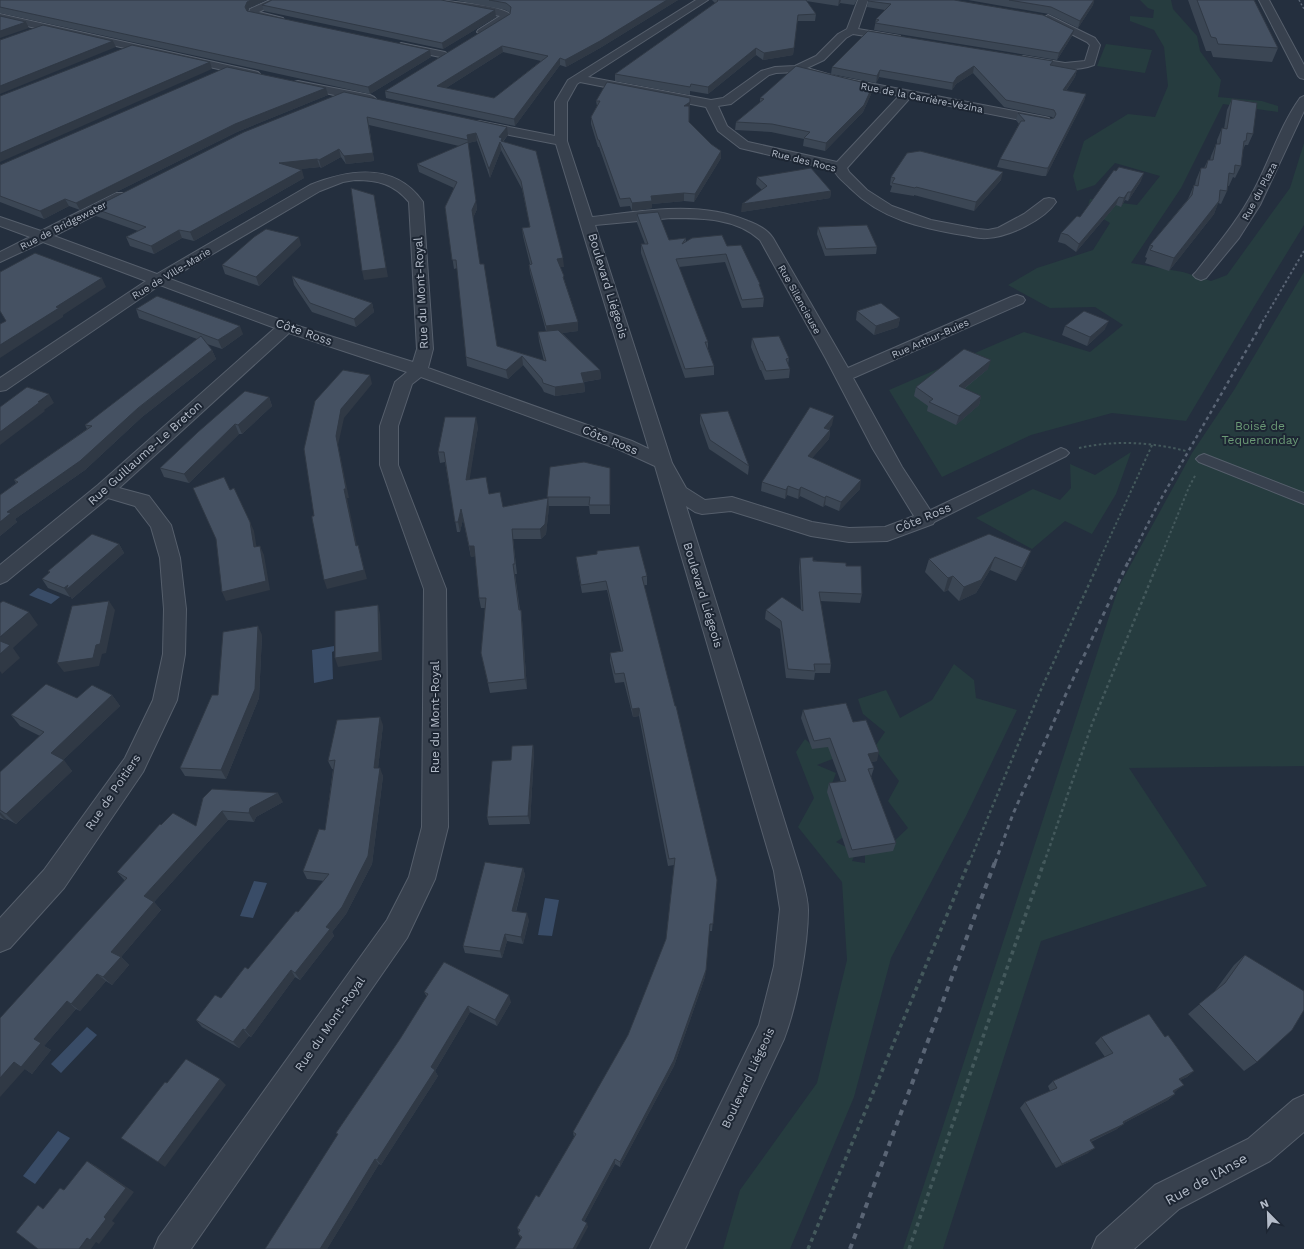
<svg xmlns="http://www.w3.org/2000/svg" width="1304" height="1249" font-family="'Work Sans',sans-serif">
<rect width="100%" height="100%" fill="#242f3e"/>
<path fill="#263c3f" d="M1140 0H1171L1173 9 1197 36 1200 51 1221 80 1218 97 1262 101 1278 106V112L1223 104 1181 188 1131 263 1183 272 1211 281 1227 275 1290 188 1304 143V225L1255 305 1186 421 1112 413 1031 435 942 477 889 390 1024 332 1090 352 1123 325 1095 307 1050 308 1008 285 1037 268 1093 250 1110 223 1087 209 1090 199 1137 205 1160 176 1115 163 1095 185 1077 191 1073 176 1084 141 1128 114 1155 117 1168 86 1164 47 1154 30 1130 21V16L1153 18 1154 10 1148 8Z
M1106 44 1152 50 1145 73 1097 66Z
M1304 272V766L1129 768 1207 886 1041 941 943 1249H903L1119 586 1192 453 1234 390Z
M1131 452 1116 494 1092 534 1065 521 1032 549 976 518 1033 489 1060 500 1071 488 1070 464 1095 475Z
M954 664 974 680 976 698 1017 710 966 816 891 958 854 1097 790 1249H723L740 1190 817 1083 847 960 842 882 798 827 814 798 796 752 805 739 815 748 830 734 835 758 817 765 836 773 830 789 854 830 836 842 856 852 852 861 865 863V843L890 845 908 828 888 801 899 781 874 748 885 732 863 714 858 699 886 690 900 718 932 700Z"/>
<path fill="#394c67" d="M38 588 60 597 51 604 29 595Z
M334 646V651L332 652 333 679 314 683 312 650Z
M254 881 267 883 253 918 240 916Z
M545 898 559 900 552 936 538 935Z
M87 1027 97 1035 61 1073 51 1064Z
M58 1131 70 1138 35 1184 23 1176Z"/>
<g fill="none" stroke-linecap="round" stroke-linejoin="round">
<g stroke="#565f6c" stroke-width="2">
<path id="pedestrian" d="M1061 448 1066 450 1069 453 1066 456 932 523 926 525 920 523 918 519 920 515Z
M1204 454 1304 493V504L1199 462 1196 459 1199 456Z"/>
</g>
<g stroke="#565f6c" stroke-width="2">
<path id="minor" d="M270 0H283L259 12 283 18 284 20 283 22 279 23 249 16 248 14 250 9Z
M426 0C441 0 503 5 511 15L507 22 482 35 477 32 478 30 500 16 431 3Z
M696 0H708L588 77 711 100 723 98 761 71 775 67 795 66 816 56 838 34 847 29 858 0H868L858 29 900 36 901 38 900 40 896 41 853 34 846 38 824 60 807 68 838 77 1045 117 1049 118 1051 121 1049 124 1045 125 910 98 847 168 849 172 867 190 892 206 931 220 978 229 988 230 998 228 1024 214 1044 199 1049 198 1054 199 1056 202C1044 220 1009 237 987 238 979 239 971 236 963 235 921 228 881 219 850 188 844 182 837 177 834 170L740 148 718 131 706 107 580 82 577 84 567 102V141L592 217C643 211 699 200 748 221 758 225 767 229 773 238L848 368 1011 297 1017 295 1023 297 1025 300 1023 303 853 378 902 467 936 519 933 524 887 541 849 542 811 536 731 511 702 514 695 512 686 506 800 871C803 883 808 897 808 910 808 946 797 1005 784 1039L685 1249H650L759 1025 774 966 780 909 774 871 655 466 618 449 421 377 412 384 398 426V465L446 589 448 827 435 879 407 938 191 1249H154L159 1237 387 920 409 877 422 827 424 589 380 465V426L395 382 407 372 289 333 119 488 149 496 171 525 180 558 186 609 185 654 177 700 143 772 64 888 10 948 0 952V918L44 870 125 758 153 700 163 654 164 609 160 558 151 527 135 506 108 498 7 581 0 584V565L98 485 275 328 160 285 6 390 0 391V378L146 281 43 242 0 262V252L30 237 0 226V217L41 231 116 193H126L128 196 126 199 54 236 157 274 310 185C350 169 395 162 423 202L433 349 428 368 632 441 649 449 556 144 479 129 475 128 473 125 475 122 479 121 555 136V102L568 80ZM797 72 836 83 899 96 837 162 748 142 727 126 718 106 731 104 769 75 776 73ZM355 180C378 180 394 184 409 202L417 349 413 362 292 324 170 279 320 191 343 182ZM671 218C702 218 736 218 760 240L826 359 873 449 914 516 885 527 849 528 812 522 732 497 705 500 686 488 672 463 595 225Z
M1259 0H1269L1304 65V79L1300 78 1298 76Z
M0 14 254 71 258 72 260 74 258 76 254 77 0 20Z
M1048 15 1095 38 1100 45 1094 65C1069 74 1044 67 1019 61L1018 59 1023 56 1065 63 1085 61 1090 45 1087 42 1044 20 1043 18Z
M401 43 445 52 450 55 445 58 397 48 396 46Z
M298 81 370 95 374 97 376 99 374 101 370 103 294 86 292 84 294 82Z
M1304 96V111L1260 205 1239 238 1206 278 1201 280 1196 278 1193 275 1196 272C1217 245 1238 221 1254 190 1270 160 1280 126 1300 98Z
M1304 1095V1132L1270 1161 1179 1209 1134 1249H1092L1097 1237 1155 1185 1248 1139 1293 1100Z"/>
</g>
<path stroke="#44595c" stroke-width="2" stroke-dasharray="2.5 2.5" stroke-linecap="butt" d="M1079 448C1116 440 1150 442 1186 451
M1099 561 1153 443
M1159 561 1189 487 1196 474"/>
<path stroke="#44595c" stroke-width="2.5" stroke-dasharray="3 3" stroke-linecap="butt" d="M969 863 1039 694 1100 560
M1044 863 1092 724 1159 560"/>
<path stroke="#44595c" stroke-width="3.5" stroke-dasharray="4 4" stroke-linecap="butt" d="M808 1249 969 862
M909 1249 1044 862"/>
<use href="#pedestrian" fill="#38414e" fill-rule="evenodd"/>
<use href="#minor" fill="#38414e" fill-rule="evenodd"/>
<path stroke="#5a6575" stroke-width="1.5" stroke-dasharray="2 2" stroke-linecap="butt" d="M1299 0 1304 9"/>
<path stroke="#5a6575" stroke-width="2" stroke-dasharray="2.5 2.5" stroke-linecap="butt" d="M1260 326 1304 251"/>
<path stroke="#5a6575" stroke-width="2.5" stroke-dasharray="3.5 3.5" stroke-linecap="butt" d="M1129 561 1158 504 1261 325"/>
<path stroke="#5a6575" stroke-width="3" stroke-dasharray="4.5 4.5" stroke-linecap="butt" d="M995 863 1013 814 1066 694 1129 560"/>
<path stroke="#5a6575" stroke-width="4" stroke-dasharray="5.5 5.5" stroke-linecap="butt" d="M850 1249 995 862"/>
</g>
<path fill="#3b4654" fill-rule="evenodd" d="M0 0H266L249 8 248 11 431 57 370 94 0 13Z
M455 0H678L600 48 566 67 560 65 515 126 386 98 385 91 510 14V13L506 10ZM503 52 541 61 494 98 446 88Z
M712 0H857L854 5 840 3 838 6 806 1 816 14 815 21H797L793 55 763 60 756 55 708 94 690 91V95L615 81V74L715 3Z
M868 0 1072 36 1057 60 874 30 876 19 885 10 867 7Z
M968 0H1094L1093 5 1078 28 1049 14Z
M1188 0H1254L1278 48 1272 62 1213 57 1211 51H1206Z
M262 5 496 17 443 49 264 11Z
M1052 66 1077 70 1075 77 1066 91 1086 94 1084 101 1046 176H1042L997 167 1000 159 1019 124 1016 120 1018 113 1050 119 1053 118 1052 117 1004 107 973 73 956 84 952 90 879 77 876 83 831 74 832 67Z
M873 85 872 92 863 112 825 151 803 146 804 139 771 132 735 130 736 122 760 102V98Z
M326 88 328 95 237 132 80 210 69 206 44 219 0 202V165Z
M344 92 508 135 503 142 564 267H560L578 322V331L562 333 600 370 601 379 584 382 585 392 555 396 544 392 542 388 523 365 508 379 467 366 466 357 457 268 454 269 445 207 454 188 419 172 417 164 459 146 369 125 374 161 346 164 341 157 321 168 320 167 299 169 304 178 194 241 182 238 154 254 130 246 126 237 138 231 96 216 93 208ZM477 141 490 178 501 150 522 189 530 227 522 228 523 236 530 264 529 265 530 273 546 331 538 332 539 341 544 361 497 346 480 264 473 218 477 209 468 143Z
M690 98 689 122 711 144 721 151V158L694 202 684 201 652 204V208L632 211 630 206 620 207 599 147H598L591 124V117L597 106 596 101Z
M1232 99 1253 134 1248 145H1245L1243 150 1241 166 1235 178 1233 177 1229 186H1227V191L1221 204 1218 203 1214 214 1169 271 1145 263 1147 258 1145 257 1150 245 1188 199 1194 185H1195L1196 180 1201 168H1204L1208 160H1210L1211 156 1216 144H1217V140L1222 128 1224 129 1227 110Z
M757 177 831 191 830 198 741 212 762 190 756 184Z
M891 177 1001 180 974 211 914 195V196L890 192 892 186 890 185Z
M1141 181 1128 201 1125 200 1121 207 1116 205 1076 252 1065 244 1058 242 1061 233 1080 217Z
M637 214 669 240 686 238V242L727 246 760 284V288L764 298 763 307 742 308 725 262 679 267 708 342V349L714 366V375L685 378 641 253V244H645L637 223Z
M818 227 877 247 876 254 825 256 817 234Z
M301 245 259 286 225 274 222 265Z
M292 276 372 303 374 312 356 327 312 312 294 285Z
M136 309 243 334 222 349 207 344 212 350 216 359 142 417 85 470 15 519 17 522 0 536V495L16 483 14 480 87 429 85 425 197 339 139 318Z
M857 311 900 318 898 327 874 335 856 320Z
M1065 326 1105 329 1087 346 1062 335Z
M752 338 789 358 788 365 790 369 789 378 765 380 761 370H760L751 347Z
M988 369 964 389 981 396 979 405 956 425 927 411 928 406 914 396 916 387Z
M269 397 272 406 242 434H239L189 483 164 477 160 468Z
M700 414 749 466 748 475 709 449 700 423Z
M832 425 829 429 830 430 829 439 812 458 860 489 839 511 825 505 823 507 800 496 798 499 787 495 785 499 761 491 762 482Z
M478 427 469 479 489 494 503 507 547 498 610 468V514H590L589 506H549L546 534 541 539H513L517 574H515L520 610H521L522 620 527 689 490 693 481 653 485 608H481L479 598 475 556 471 557 463 519 460 532H457L445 462 440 463 438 452Z
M989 534 1026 564 1016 581 990 570 976 593 959 601 948 590 944 592 925 572 929 559Z
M119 544 124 553 72 599 71 597H70L48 588 42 579 49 573 48 571Z
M576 557 647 576V585H644L717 880 712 931H709L705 977 674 1066 620 1167 615 1164 584 1222 588 1227 521 1238 518 1234 519 1232 517 1228 539 1197 574 1137 573 1132 628 1035 666 939 674 865 668 866 639 716 633 717 624 682 615 683 610 661V653L621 651 607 590 582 593 577 566Z
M800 558 846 566 862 594 860 603 820 601 831 664 830 673H815L814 680 786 678 780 629 765 619 766 610H801L799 567Z
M262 635 259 698 226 779 185 776 180 768 218 695Z
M112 695 120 706 63 760 72 771 16 824 7 819 5 820 0 818V772L40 736 20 726 11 715 77 698Z
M803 710 853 722 877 761 871 762 874 768 871 777 896 843 893 851 849 858 827 792 829 783 841 782 828 747 812 749 801 718Z
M383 725 378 768 383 776 372 864 346 914 332 932 334 936 300 980 295 977 251 1037 249 1036 239 1048 202 1027 196 1020 221 998 248 969 298 912 324 881 307 879 303 871 325 830 333 769H332L328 761Z
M533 745 534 754 530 824 489 825 487 817 511 760Z
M203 798 283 802 256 817 254 822 228 820 154 902 161 910 121 957 129 965 112 985 106 981 80 1011 76 1009 44 1046 51 1050 32 1074 25 1069 125 881 117 872 161 825 196 826Z
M523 868 525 875 516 912 529 920 523 944 507 941 502 958 465 953 463 946Z
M1245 955 1257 1062 1244 1071 1188 1014 1214 992 1234 965Z
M424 992 511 1002 497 1026 470 1012 435 1071 438 1076 381 1165 379 1164 327 1249H265L338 1135 336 1133 400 1039 427 997Z
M1101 1037H1165L1194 1071 1187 1077 1180 1080 1176 1091 1174 1092 1175 1094 1168 1100 1124 1123 1117 1129 1091 1142 1088 1153 1056 1168 1020 1108 1025 1102 1050 1091 1048 1086 1053 1081 1105 1057 1095 1043Z"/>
<path fill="#303945" d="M251 0H266L249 8 247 13 245 7 247 2Z
M667 0H678L600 48 566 67 565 60Z
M839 0H841L840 3 838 6Z
M1094 0 1093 5 1078 28 1080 21Z
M495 10 496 17 443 49 442 43Z
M798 15 793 55 763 60 764 53Z
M26 22 29 28 0 38V31Z
M1074 30 1072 36 1057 60 1059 53Z
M113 41 116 47 0 94V86Z
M502 46 503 52 438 93 437 86Z
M756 48V55L708 94V87Z
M430 50 431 57 370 94 368 87Z
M560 58V65L515 126 514 119Z
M210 62 212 69 0 162V153Z
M974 66 973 73 956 84 952 90 953 83 957 77Z
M880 70 879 77 876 83 877 76Z
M1077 70 1075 77 1061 98 1063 90Z
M873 85 872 92 863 112 825 151 826 143Z
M326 88 328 95 237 132 80 210 76 203 235 124Z
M1086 94 1084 101 1046 176 1048 168Z
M690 102 688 129 684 106Z
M367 117 374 161 346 164 344 156Z
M507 127 508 135 502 142H500L501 150 490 178 489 169 499 137Z
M476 133 477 141 468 143 467 135Z
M468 142 477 209 473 218 472 210Z
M339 149 341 157 321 168 319 160Z
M721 151V158L694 202 695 194Z
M317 159 320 167 281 171 279 163Z
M302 170 304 178 194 241 190 232Z
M1003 172 1001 180 974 211 976 202Z
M1144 173 1141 181 1128 201 1131 192Z
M831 191 830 198 741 212 742 204Z
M1128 192 1125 200 1121 207 1124 198Z
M684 193V201L652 204V208L632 211V203L651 196Z
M374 195 388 277 364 280 362 271Z
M1119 197 1116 205 1076 252 1079 244Z
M65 199 69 206 44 219 40 211Z
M1219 201 1214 214 1169 271 1174 258Z
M179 230 182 238 154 254 151 246Z
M299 237 301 245 259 286 256 277Z
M563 258 564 267H557V259Z
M102 278 106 287 63 315V317L0 358V345L56 307Z
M372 303 374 312 356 327 354 319Z
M900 318 898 327 874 335 876 326Z
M1109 321 1105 329 1087 346 1090 337Z
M578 322V331L547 335 546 326Z
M240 326 243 334 222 349 218 340Z
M212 350 216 359 142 417 85 470 15 519 17 522 0 536V522L7 512Z
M522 356 523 365 508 379 506 370Z
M991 360 988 369 956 395 959 386Z
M600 370 601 379 582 382 581 373Z
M370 375 372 384 344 418 338 445 349 498H347L359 555 356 546 344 489 336 436 341 409Z
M584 383 585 392 555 396V387Z
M49 394 54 403 44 410 45 411 0 445V432Z
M981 396 979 405 956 425 959 416Z
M269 397 272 406 242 434 238 425Z
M834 416 832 425 823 437 824 428Z
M476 417 478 427 468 490 466 480Z
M235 424 239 434 189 483 184 474Z
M830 430 829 439 806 465 808 456Z
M861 480 860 489 839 511 841 502Z
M788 486 787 495 785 499 786 490Z
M801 487 800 496 798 499 799 490Z
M826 496 825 505 823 507 825 498Z
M548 498 549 508 546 534 541 539 540 529Z
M461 509 463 519 460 532 458 522Z
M250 522 254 531 258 556 254 547Z
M119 544 124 553 72 599 71 597H70L64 588Z
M358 545 367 579 327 589 324 580Z
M260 546 264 555 270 590 226 601 222 592Z
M469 546H474L476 556 471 557Z
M1031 551 1026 564 1016 581 1022 568Z
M995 557 990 570 976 593 959 601 964 587Z
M953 576 948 590 944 592 948 578Z
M109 601 115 610 106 653 102 654 99 666 64 672 57 663 96 645Z
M378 605 380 614 382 660 338 667 335 658Z
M521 610 522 620 527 689 525 679Z
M29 612 38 625 13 648 20 658 2 674 0 671V637Z
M258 626 262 635 259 698 226 779 221 770Z
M112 695 120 706 59 764 51 753Z
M639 708V716L633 717 632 709Z
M380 717 383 725 377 777 374 768Z
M533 745 534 754 530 824 528 816Z
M879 752 877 761 866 763 868 754Z
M64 760 72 771 16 824 6 814Z
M380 768 383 776 372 864 346 914 332 932 334 936 300 980 295 973 326 927Z
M278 793 283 802 256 817 254 822 249 813 250 808Z
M222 811 228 820 154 902 161 910 121 957 129 965 112 985 103 977 111 952 144 896Z
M0 812 7 819 5 820 0 815Z
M523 868 525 875 514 918 512 911Z
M527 913 529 920 523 944 521 937Z
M505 934 507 941 502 958 500 951Z
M291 970 295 977 251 1037 245 1030Z
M706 970 705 977 674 1066 620 1167V1162Z
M97 974 106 981 80 1011 71 1004Z
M509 995 511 1002 497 1026 495 1020Z
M67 1001 76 1009 44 1046 51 1050 32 1074 25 1069 0 1097V1078Z
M468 1006 470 1012 435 1071 438 1076 381 1165 377 1160 431 1067Z
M243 1029 249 1036 239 1048 233 1042Z
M1194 1071 1187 1077 1172 1084 1179 1079Z
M220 1079 226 1085 165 1167 158 1162Z
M1184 1085 1176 1091 1166 1097 1173 1091Z
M1175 1094 1168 1100 1116 1127 1123 1122Z
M1124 1124 1117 1129 1083 1145 1090 1140Z
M1095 1148 1088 1153 1056 1168 1062 1164Z
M375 1159 379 1164 327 1249H320Z
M615 1159V1164L583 1224 582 1220Z
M87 1161 96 1166 134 1192 112 1221 115 1223 99 1244 96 1242 91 1249H79L104 1217Z
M587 1223 588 1227 576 1249H573Z"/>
<path fill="#455162" stroke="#303945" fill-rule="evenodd" d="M0 0H251L247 2 245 7 247 11 430 50 368 87 0 7Z
M272 0H441L495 10 442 43 262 5Z
M489 0H667L600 41 565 60 560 58 514 119 385 91 510 14 511 7 506 3ZM502 46 548 56 494 98 437 86Z
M717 0H806L816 14 798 15 794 48 764 53 756 48 708 87 691 84 690 87 615 74 718 1Z
M868 0H954L1043 15 1074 30 1059 53 875 23 879 20 876 19 891 4 868 1Z
M1009 0H1094L1080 21 1051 7Z
M1197 0H1254L1278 48 1218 44 1216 38 1211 37Z
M0 16 26 22 0 31Z
M43 25 113 41 0 86V40Z
M868 31 1053 61 1050 65 1077 70 1063 90 1086 94 1048 168H1045L1000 159 1021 121H1025L1018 113 1050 119 1054 118 1056 114 1054 110 1006 100 974 66 957 77 953 83 880 70 877 76 832 67Z
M132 45 210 62 0 153V96Z
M796 66 873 85 864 105 826 143 804 138 810 132 772 124 736 122 764 99 760 98Z
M227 67 326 88 235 124 76 203 65 199 40 211 0 196V165Z
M607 82 690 98V102L684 106H689V122L711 144 721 151 695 194 684 193 651 196 652 201 632 203 630 198 620 199 599 140H598L591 117 600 101H596Z
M344 92 507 127 499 137 502 138 501 141 536 151 563 258 557 259 564 276 563 277 578 322 546 326 529 265 532 264 522 228 530 227 521 181 500 142 489 169 476 133 467 135 468 140 367 117 373 153 344 156 339 149 319 160 317 159 279 163 302 170 190 232 179 230 151 246 126 237 146 227 93 208 244 132Z
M1232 99 1257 103 1253 134 1247 133 1246 141H1244L1241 166 1235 165 1234 174 1229 173 1227 191 1220 190 1219 201 1174 258 1150 250 1153 246 1150 245 1192 195 1194 185 1198 186 1201 168H1206L1208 160H1213L1216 144H1220L1222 128 1227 129Z
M468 142 476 201 472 210 480 264H484L497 346 546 361 538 332 558 330 600 370 581 373 584 383 555 387 543 383 542 379 522 356 506 370 466 357 456 260H452L445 207 457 182 417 164Z
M920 151 1003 172 976 202 916 187 915 188 892 183 895 178 891 177 907 153Z
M1119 167 1144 173 1131 192H1128L1124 198 1119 197 1079 244 1068 235 1061 233 1077 216 1080 217 1114 170 1116 171Z
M811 168 831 191 742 204 767 186 757 177Z
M351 188 374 195 386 268 362 271Z
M658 212 669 240 686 238 682 244 692 238 722 235 727 246 741 245 760 284H759L764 298 742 300 726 254 676 259 708 342H705L714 366 685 369 641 244H648L637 214Z
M867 225 877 247 826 249 818 227Z
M266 229 299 237 256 277 222 265 254 237Z
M35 253 102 278 56 307 59 308 0 345V324L6 321 0 311V272Z
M292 276 372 303 354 319 310 303Z
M157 296 240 326 218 340 136 309Z
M881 303 900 318 876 326 857 311Z
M1084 311 1109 321 1090 337 1065 326Z
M201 336 212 350 138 408 80 461 7 512 11 513 0 522V495L18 482 14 480 92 426 85 425Z
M779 336 789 358 786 359 790 369 766 371 762 361H761L752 338Z
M964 349 991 360 959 386 981 396 959 416 929 402 933 399 916 387Z
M343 370 370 375 341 409 336 436 346 489H344L356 546 358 545 364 570 324 580 312 518V516H314L304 449 315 401Z
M27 387 49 394 38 402H40L0 432V407Z
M245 391 269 397 238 425 235 424 184 474 160 468 198 432Z
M810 407 834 416 824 428 830 430 808 456 861 480 841 502 826 496 825 498 801 487 799 490 788 486 786 490 762 482Z
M728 411 749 466 710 440 700 414Z
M445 417H476L466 480 486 477 489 494 500 492 503 507 548 498 545 524 540 529H512L515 564H513L519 610H521L525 679 488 683 481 653 486 598H479L474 546H469L461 509 458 522H455L444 452H438Z
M584 462 610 468V505H589L590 497H547L550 467Z
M224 477 230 490 234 488 250 522 254 547 260 546 266 581 222 592 216 539 193 488Z
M92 534 119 544 66 590 68 585 64 588 42 579 50 572 48 571Z
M989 534 1031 551 1022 568 995 557 981 580 964 587 953 576 948 578 929 559Z
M639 546 647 576 642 577 675 706H676L717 880 713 924H710L706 970 674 1060 620 1162 615 1159 582 1220 587 1223 573 1249H515L522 1237 518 1234 520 1230 517 1228 536 1195 539 1197 576 1134 573 1132 628 1035 666 939 675 858 669 859 639 708 632 709 624 673 615 674 610 653 623 651 606 581 581 585 576 557 597 554V551Z
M813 557V561L846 563V566H861L862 594 819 592 831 664H814L815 671 788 669 781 621 766 610 782 597 803 611 800 558Z
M3 601 29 612 0 637V603Z
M109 601 100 644 96 645 93 658 57 663 72 606Z
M378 605 379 652 335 658V611Z
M258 626 255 689 221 770 180 768 212 695H218L223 632Z
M0 641 10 645 0 654Z
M46 684 77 698 92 685 112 695 51 753 64 760 6 814 0 810V772L44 732 11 715Z
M846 703 853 722 866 720 879 752 868 754 874 768 868 769 896 843 852 850 829 783 846 781 830 738 814 741 803 710Z
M380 717 374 768H380L368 856 342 907 326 927 330 929 295 973 291 970 245 1030 243 1029 233 1042 196 1020 215 995 221 998 245 967 248 969 296 911 298 912 329 874 303 871 319 829 325 830 335 760 328 761 337 720Z
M533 745 528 816 487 817 492 761 511 760 512 746Z
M212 789 278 793 250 808 249 813 222 811 144 896 154 902 111 952 121 957 103 977 97 974 71 1004 67 1001 34 1039 41 1043 21 1067 14 1062 0 1078V1018L127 878 117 872 160 824 161 825 173 813 196 826 203 798Z
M485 862 523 868 512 911 527 913 521 937 505 934 500 951 463 946Z
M1245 955 1304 991V1010L1292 1030 1257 1062 1199 1004 1225 983Z
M444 962 509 995 495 1020 468 1006 431 1067 435 1070 377 1160 375 1159 320 1249H265L338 1134 336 1133 400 1039 428 994 424 992Z
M1149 1014 1165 1037 1168 1035 1194 1071 1179 1079 1184 1085 1173 1091 1175 1094 1123 1122 1124 1124 1090 1140 1095 1148 1062 1164 1025 1102 1057 1088 1053 1081 1113 1053 1101 1037Z
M186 1059 220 1079 158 1162 121 1138 165 1082 167 1083Z
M87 1161 126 1188 104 1217 106 1219 90 1240 87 1238 79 1249H38L16 1232 38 1205 43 1209 60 1188 64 1190Z"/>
<g text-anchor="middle" stroke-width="4" stroke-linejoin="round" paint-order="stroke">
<g font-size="10" fill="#b4bcc9" stroke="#1d2633">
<text transform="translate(922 97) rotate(11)" y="4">Rue de la Carrière-Vézina</text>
<text transform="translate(804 160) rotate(14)" y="4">Rue des Rocs</text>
<text transform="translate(1259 191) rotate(-62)" y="4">Rue du Plaza</text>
<text transform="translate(63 225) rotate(-27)" y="4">Rue de Bridgewater</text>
<text transform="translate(171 273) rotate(-31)" y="4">Rue de Ville-Marie</text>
<text transform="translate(800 299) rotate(61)" y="4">Rue Silencieuse</text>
<text transform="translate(930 338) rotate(-24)" y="4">Rue Arthur-Buies</text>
</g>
<g font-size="12" fill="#b4bcc9" stroke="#1d2633">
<text transform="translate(608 286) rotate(73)" y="4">Boulevard Liégeois</text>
<text transform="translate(421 293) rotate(-93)" y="4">Rue du Mont-Royal</text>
<text transform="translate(304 332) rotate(19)" y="4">Côte Ross</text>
<text transform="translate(610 440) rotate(22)" y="4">Côte Ross</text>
<text transform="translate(145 453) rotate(-42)" y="4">Rue Guillaume-Le Breton</text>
<text transform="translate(923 518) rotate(-23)" y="4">Côte Ross</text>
<text transform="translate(703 595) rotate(73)" y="4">Boulevard Liégeois</text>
<text transform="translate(435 717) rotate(-90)" y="4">Rue du Mont-Royal</text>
<text transform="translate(113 792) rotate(-56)" y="4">Rue de Poitiers</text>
<text transform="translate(330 1024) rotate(-55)" y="4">Rue du Mont-Royal</text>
<text transform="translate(748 1078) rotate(-65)" y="4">Boulevard Liégeois</text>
</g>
<g font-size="12" fill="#6b9a76" stroke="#1d2633">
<text x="1260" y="430">Boisé de<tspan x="1260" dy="14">Tequenonday</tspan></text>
</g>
<g font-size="14" fill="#b4bcc9" stroke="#1d2633">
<text transform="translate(1206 1179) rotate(-29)" y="5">Rue de l'Anse</text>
</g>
</g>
<g transform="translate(1268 1213) rotate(337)" stroke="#1d2633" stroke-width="3" paint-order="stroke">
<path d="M0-3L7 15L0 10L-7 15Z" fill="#b4bcc9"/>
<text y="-6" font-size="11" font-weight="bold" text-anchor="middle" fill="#b4bcc9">N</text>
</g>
</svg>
